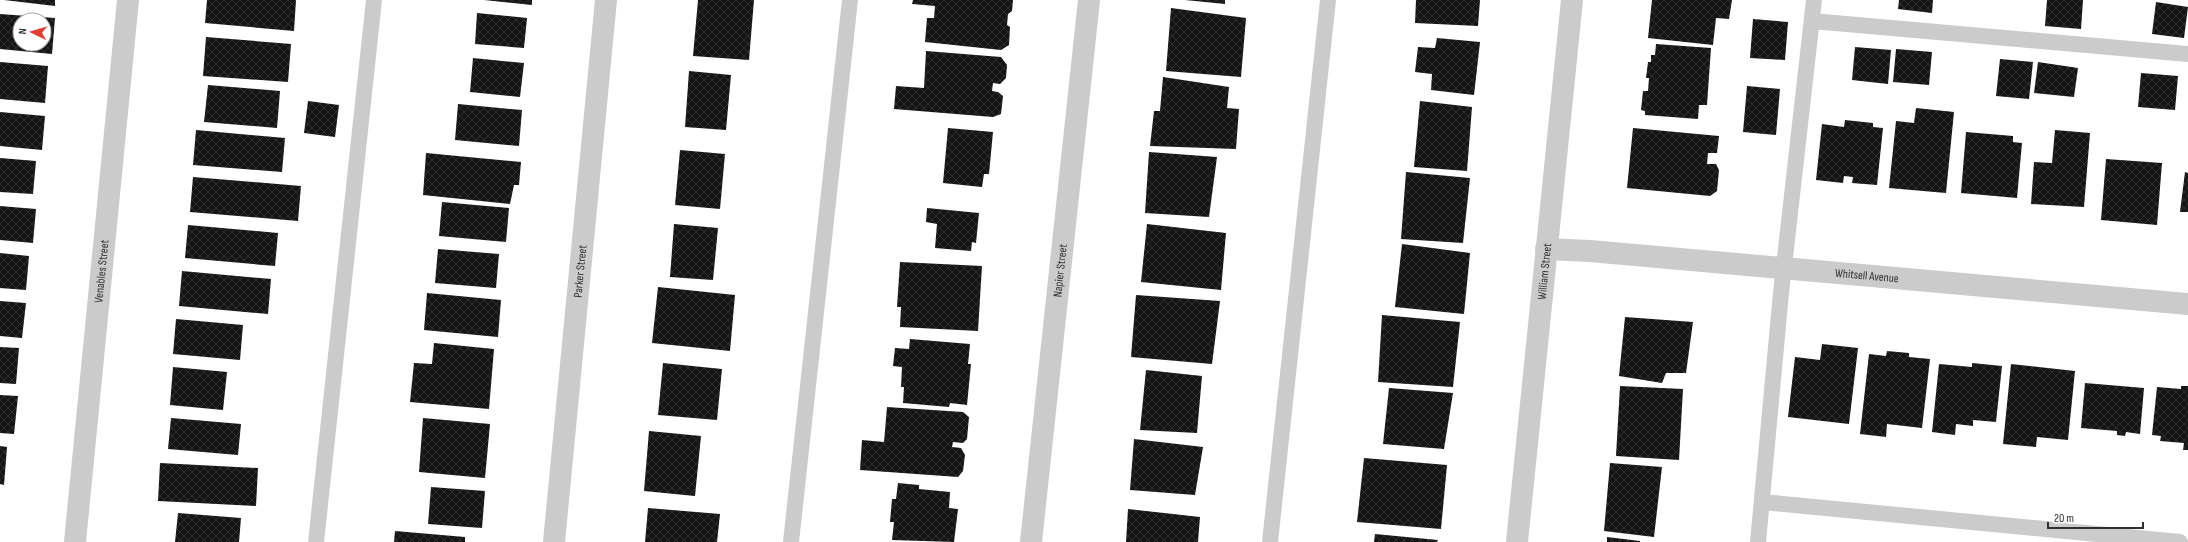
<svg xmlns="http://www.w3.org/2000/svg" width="2188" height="542" font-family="'Sofia Sans Condensed',sans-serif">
<defs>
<pattern id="building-cross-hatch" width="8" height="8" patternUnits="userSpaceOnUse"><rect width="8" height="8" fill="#151515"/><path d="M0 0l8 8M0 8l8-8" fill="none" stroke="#2f2f2f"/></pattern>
</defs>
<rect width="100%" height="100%" fill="#fff"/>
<path fill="url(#building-cross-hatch)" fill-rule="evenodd" d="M4 0H55V6Z
M207 0H296L294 31 205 23Z
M484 0H532V5Z
M698 0H754L749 60 693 56Z
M913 0H1013L1012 11 1008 14 1007 25 1010 27 1009 45 1001 50 925 42 927 18H934L935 6 912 4Z
M1185 0H1225V4Z
M1416 0H1480L1478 26 1415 23Z
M1652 0H1732L1729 19 1716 18 1713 45 1648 38Z
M1899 0H1933L1932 13 1898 9Z
M2047 0H2083L2081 29 2045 26Z
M2156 2 2188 7 2184 38 2152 34Z
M1171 8 1246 18 1241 77 1166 71Z
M477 13 527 18 524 48 475 44Z
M0 14 55 18 52 54 0 49ZM20 20H44V44H20Z
M1753 19 1788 22 1785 60 1750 58Z
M206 37 291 44 288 82 203 76Z
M1437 38 1480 42 1474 95 1431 90 1432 74 1415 72 1418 47 1435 48Z
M1656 44 1711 48 1707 105H1699L1698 119 1645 115V111L1641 110 1643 91H1648L1649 78H1646L1648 62H1651V55H1655Z
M1855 47 1891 50 1888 84 1852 80Z
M1896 49 1932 52 1929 85 1893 82Z
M926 51 1001 57 1007 65 1006 78 1000 84 993 83 992 91 998 92 1003 96 1001 114 993 117 894 109 896 86 924 88Z
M473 58 524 63 520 97 470 92Z
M2000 59 2033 62 2029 99 1996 96Z
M0 62 48 66 45 103 0 99Z
M2038 62 2078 68 2074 97 2034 93Z
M689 71 731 75 726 130 685 127Z
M2141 73 2178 76 2175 110 2138 107Z
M1163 77 1229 87 1227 108 1239 109 1236 149 1150 146 1154 111H1160Z
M208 85 280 91 277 128 204 122Z
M1747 86 1780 89 1776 135 1743 132Z
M308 101 339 105 335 137 304 133Z
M1420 101 1472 107 1467 171 1414 167Z
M458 104 522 110 519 146 455 140Z
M1916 108 1954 112 1946 193 1889 188 1896 121 1914 123Z
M0 112 45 116 42 150 0 146Z
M1845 120 1873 123V127L1883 128 1877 185 1852 183 1853 177 1844 176 1843 183 1816 180 1822 124 1844 127Z
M948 128 993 132 989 174H984L982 187 943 183Z
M1633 128 1719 136 1717 153H1708L1707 164H1716L1719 170 1717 191 1710 196 1627 188Z
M196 130 285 138 282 172 193 165Z
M2055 130 2090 133 2084 207 2031 204 2034 162 2052 163Z
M1966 132 2013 136V142L2022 143 2017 198 1961 193Z
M680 150 725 154 720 209 675 205Z
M1149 152 1217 157 1209 217 1145 213Z
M426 153 521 162 519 185H514L510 204 423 195Z
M0 158 36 161 33 194 0 192Z
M2106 159 2162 163 2157 225 2101 220Z
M1406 172 1470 178 1463 243 1401 239Z
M2185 172 2188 173V212H2180Z
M193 177 301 186 298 221 190 212Z
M442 202 509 208 506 242 439 236Z
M0 206 36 209 33 243 0 240Z
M927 208 979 213 976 243 972 242 971 251 935 248 937 224 926 222Z
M674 224 718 228 713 280 670 277Z
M1147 224 1226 233 1221 290 1141 282Z
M188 225 278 233 275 266 185 258Z
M1402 244 1470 253 1464 314 1395 307Z
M438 249 499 254 496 288 435 283Z
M0 253 29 256 26 290 0 288Z
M900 262 982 266 978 331 900 327 901 307H897Z
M182 271 271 279 268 314 179 306Z
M658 287 735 295 730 351 652 343Z
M427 293 501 300 498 337 424 330Z
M1136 295 1220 301 1212 364 1131 357Z
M0 301 26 303 22 338 0 336Z
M1382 315 1460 322 1453 387 1378 382Z
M1625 317 1693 322 1686 373H1666L1662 383 1619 376Z
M176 319 243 325 240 360 173 354Z
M910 339 970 344 968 364H971L967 405 950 403 949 407 903 403 904 387H901L902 367 893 366 895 348 909 349Z
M434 343 494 349 489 409 410 402 414 363 432 364Z
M1822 344 1858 348 1849 424 1788 417 1795 357 1820 360Z
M0 347 19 348 16 384 0 383Z
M1887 351 1909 353V357L1930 359 1922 428 1887 424 1886 437 1860 434 1869 354 1886 356Z
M663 363 722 369 717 420 658 415Z
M1972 363 2002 366 1996 422 1973 420V426L1956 424 1955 435 1932 432 1939 364 1972 367Z
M2011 364 2075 371 2068 440 2037 437 2036 447 2003 444Z
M173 367 227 372 223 410 170 405Z
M1146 370 1202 376 1197 433 1140 430Z
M2085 383 2144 388 2140 434 2126 432 2125 436 2117 435V431L2081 428Z
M1620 386 1683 389 1679 460 1616 456Z
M2181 386H2188V450H2183L2184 443 2160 441 2161 436 2152 435 2157 387 2181 389Z
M1389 388 1453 393 1444 449 1383 444Z
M0 395 18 396 14 434 0 433Z
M887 407 963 412 969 417 967 439 963 443 953 442 952 447 961 448 965 455 963 471 958 477 860 470 862 440 884 442Z
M171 418 241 424 238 455 168 449Z
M423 418 490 424 485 478 419 472Z
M649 431 701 436 695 496 644 491Z
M1134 439 1203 447 1195 495 1130 490Z
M0 446 7 447 4 485 0 484Z
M1364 458 1447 465 1441 529 1357 522Z
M160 463 258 468 256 506 158 501Z
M1610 463 1662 467 1654 537 1604 531Z
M898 483 919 485V489L950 492 949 508 958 509 954 542 892 540 894 522H890L892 499H896Z
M431 487 485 491 482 528 428 524Z
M648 508 720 514 717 542H645Z
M1128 509 1200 517 1198 542H1126Z
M178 513 241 518 239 542H175Z
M395 531 465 537V542H394Z
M1375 534 1438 540 1437 542H1374Z
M1607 537 1640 541V542H1607Z"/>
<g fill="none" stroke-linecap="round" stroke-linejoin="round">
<path stroke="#cbcbcb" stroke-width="16" d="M1812 21 2188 54
M1763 502 2180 542
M316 542 374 0
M791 542 850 0
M1270 542 1328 0
M1758 542 1781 293 1814 0"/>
<g stroke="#cbcbcb" stroke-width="22">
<path id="s1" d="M1546 249 1590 251 2188 304"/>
<path id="s2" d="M75 542 128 0"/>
<path id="s3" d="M1031 542 1089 0"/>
<path id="s4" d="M1517 542 1572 0"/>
</g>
<path stroke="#cbcbcb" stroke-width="22" id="s5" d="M554 542 606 0"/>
</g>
<g text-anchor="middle" stroke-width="4" stroke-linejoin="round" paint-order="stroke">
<g font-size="12" fill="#2e2e2e" stroke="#fff">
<text dy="4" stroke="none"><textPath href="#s2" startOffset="272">Venables Street</textPath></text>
<text dy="4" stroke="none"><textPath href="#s5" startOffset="272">Parker Street</textPath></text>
<text dy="4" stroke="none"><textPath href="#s3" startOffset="273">Napier Street</textPath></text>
<text dy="4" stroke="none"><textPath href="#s4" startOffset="272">William Street</textPath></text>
<text dy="4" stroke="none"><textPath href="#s1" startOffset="322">Whitsell Avenue</textPath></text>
</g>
</g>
<g transform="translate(32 32) rotate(275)"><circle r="19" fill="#ffffff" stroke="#ababab"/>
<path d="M0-3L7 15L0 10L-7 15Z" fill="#e23f34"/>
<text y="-6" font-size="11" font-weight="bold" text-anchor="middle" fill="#2e2e2e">N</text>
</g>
<path d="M2048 522v6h95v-6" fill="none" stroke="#2e2e2e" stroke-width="2"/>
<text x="2054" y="522" font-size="12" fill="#2e2e2e" stroke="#ffffff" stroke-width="3" paint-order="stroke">20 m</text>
</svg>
